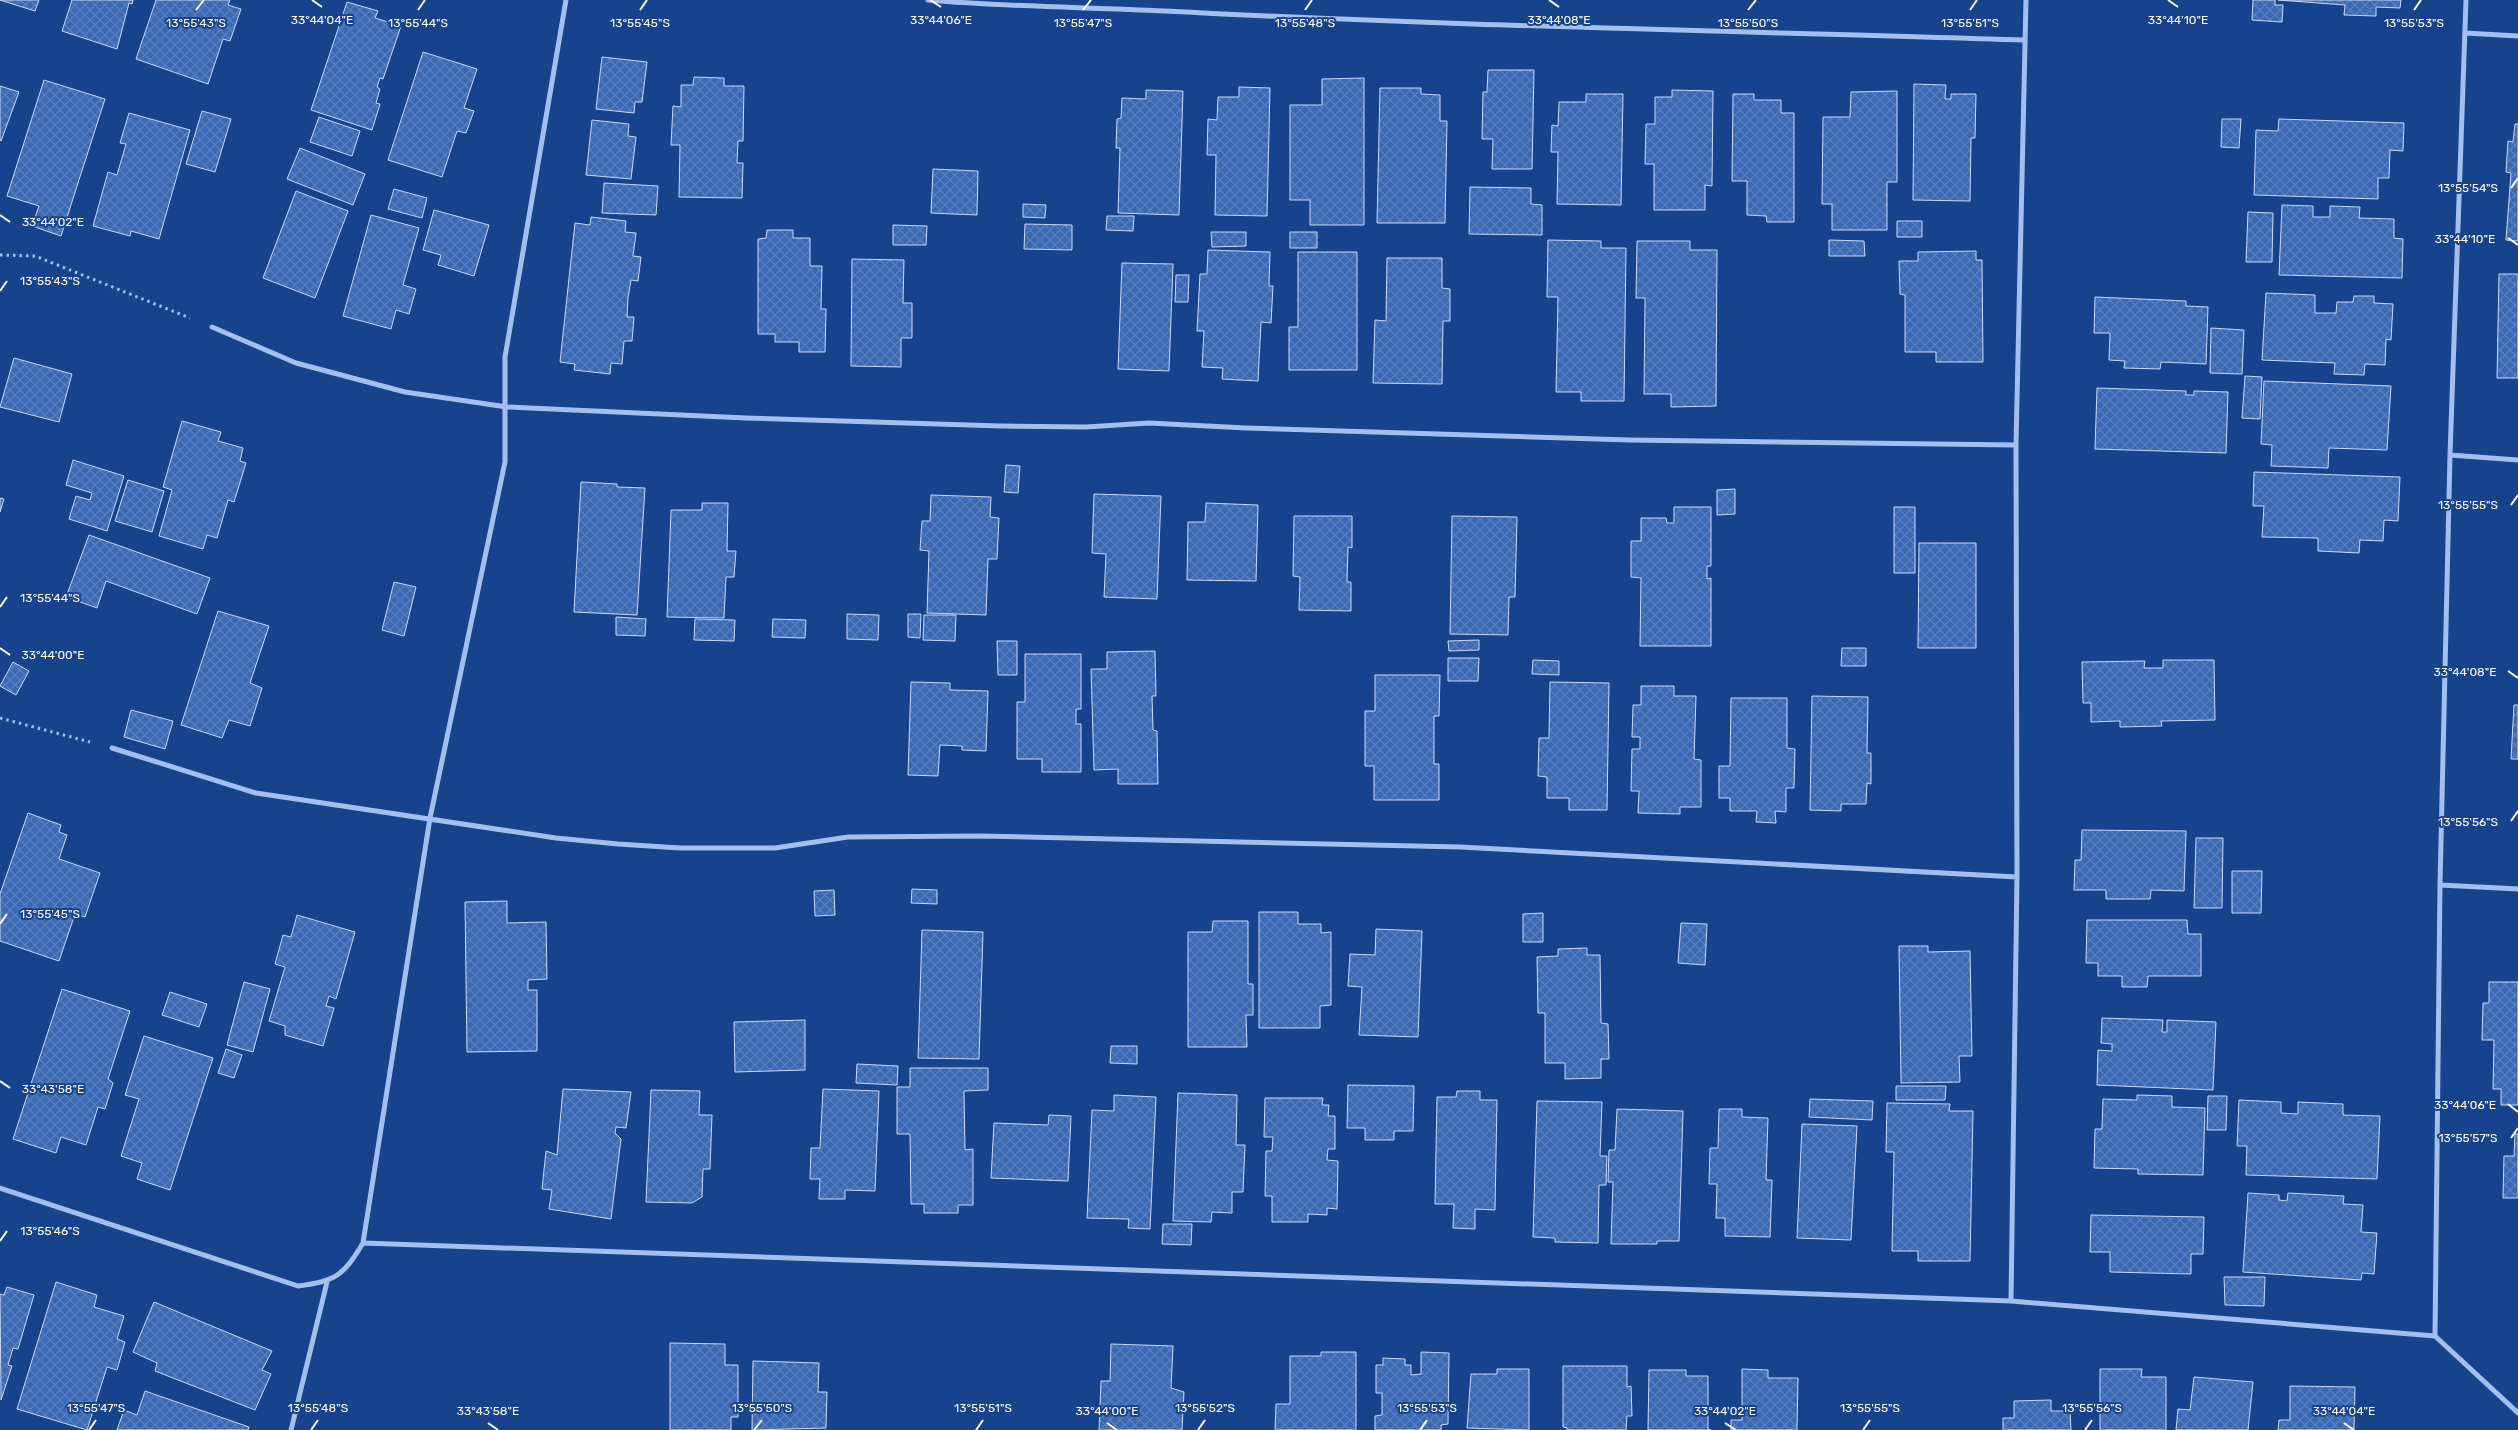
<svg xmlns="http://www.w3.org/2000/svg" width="2518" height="1430" font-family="Rubik,sans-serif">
<defs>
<pattern id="building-cross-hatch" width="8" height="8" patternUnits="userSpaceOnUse" patternTransform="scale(1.25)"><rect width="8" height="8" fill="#3b68b3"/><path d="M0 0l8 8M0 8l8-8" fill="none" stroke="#587fbe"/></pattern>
</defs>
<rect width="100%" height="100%" fill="#17428c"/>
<path fill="url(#building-cross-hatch)" stroke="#c8dbfb" d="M0 0H39L35 11Z
M72 0H133L132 4 129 3 117 49 62 31Z
M156 0H230L228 5 241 9 230 41 223 39 208 84 136 59Z
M2253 0H2275V5H2283L2282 22 2252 20Z
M2278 0H2401L2400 8 2376 7V16L2344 15 2345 5Z
M347 2 378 11 375 18 401 26 383 79 380 78 377 87 380 89 376 103 380 104 372 130 311 110Z
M423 52 477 69 464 108 474 111 466 133 457 131 442 177 388 160Z
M602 57 647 62 642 102H635L634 113 596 109Z
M1488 70H1534L1532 169H1492L1493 139H1482L1483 92H1487Z
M694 77 724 78V86H744L743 141H738L737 163H743L742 198 679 197 680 145H671L673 106 681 107V85H693Z
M1364 78V225H1310V200H1290V105H1322V79Z
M44 80 105 99 61 236 32 226 39 206 7 196Z
M1914 84 1946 85 1945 99H1951V94H1976L1975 138H1971L1970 201 1913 200Z
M0 86 19 92 1 141 0 140Z
M1239 87 1270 88 1267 216 1215 215 1216 155H1207L1208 119 1217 120 1218 97H1239Z
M1380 88H1421V94L1440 95V121H1447L1445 223H1377Z
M1146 90 1183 91 1179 215 1118 213 1120 148H1116L1117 119 1121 118 1122 98 1146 99Z
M1672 90 1713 91 1712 186 1705 185V210H1654V164H1645L1646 124H1655V97H1672Z
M1897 91V182H1887V230H1832V204H1822L1823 117H1850L1851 92Z
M1586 94H1623L1621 205 1557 204 1558 152H1551L1552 125 1558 126 1559 102H1586Z
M1733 94H1754V100H1781V113H1794V222H1767L1766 216 1747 215V181H1732Z
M202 111 231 119 215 172 186 164Z
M129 113 190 130 159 239 131 231 130 236 93 226 108 172 117 175 126 144 120 143Z
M319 117 360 131 352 156 310 142Z
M2222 119H2241L2239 148 2221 147Z
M2279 119 2404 123 2403 151 2390 150 2389 178H2378V199L2254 195 2256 130 2278 131Z
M592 120 629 124 628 136 636 137 631 179 586 175Z
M2515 124H2518V241L2506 240 2511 173 2506 172 2508 141 2513 142Z
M300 148 365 174 353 205 287 179Z
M933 169 978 171 977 215 931 213Z
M604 183 658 186 656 215 602 213Z
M1470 187 1531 188V204L1542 205V235L1469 234Z
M394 189 427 198 422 218 388 209Z
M296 191 348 211 315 298 263 278Z
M1023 204 1046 205 1045 218 1023 217Z
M2282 205 2313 206V217H2330V206L2360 207 2359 218 2394 219V238L2403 239 2402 278 2279 275Z
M434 210 489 225 474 276 438 265 441 255 423 250Z
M2248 212 2273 213 2272 262H2246Z
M371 215 419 228 403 285 416 289 409 314 396 310 391 329 343 316Z
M1107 216H1134L1133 231 1106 230Z
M591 217 626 221 625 232 636 233 633 256 641 257 638 281 631 280 628 298 627 317H634L632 341H624L622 364 611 363 610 374 574 370 575 364 560 362 575 223 590 225Z
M1897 221H1922V237H1897Z
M1025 224 1072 225V250L1024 249Z
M893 225 927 226 926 245H893Z
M767 230H793V238H810V266H822L821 309H826L825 352H799V342H775V334H758V239L766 238Z
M1211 232H1246V246L1212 247Z
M1290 232H1317V248H1290Z
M1548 240 1601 241V248H1626L1624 401H1581V392H1556L1558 297H1547Z
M1829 240 1864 241 1865 256H1829Z
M1637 241H1690V250H1717L1716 406 1671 407V394H1644L1645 298H1636Z
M1208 250 1270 252 1269 286H1273L1271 323 1261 322 1258 381 1222 379 1223 368 1202 367 1204 331H1197L1200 274H1207Z
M1976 251V260H1982L1983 362H1936V352H1905V295L1900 294 1899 261H1918V252Z
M1298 252H1357V370H1289V327H1298Z
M1387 258H1442V288L1450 289V321H1443L1442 384 1373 383 1375 320 1386 321Z
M852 259 904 260 903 303H912V338H901V367L851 366Z
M1122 263 1173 264 1169 371 1118 369Z
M2499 274H2518V378H2497Z
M1176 275H1189L1188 302H1175Z
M2266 293 2315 295V313H2336L2337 302H2353L2354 296H2374V303L2393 304 2391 340 2386 339 2385 365 2365 364 2364 375 2334 374 2335 363 2262 360Z
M2095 297 2186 301V306L2208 307 2206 364 2161 362 2160 369 2124 368 2125 361 2109 360 2110 333H2094Z
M2211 328 2244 330 2242 374 2210 373Z
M14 358 72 374 59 422 0 407Z
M2245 376 2262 377 2260 419 2242 418Z
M2264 381 2391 386 2387 450 2329 448 2328 468 2271 466 2272 445 2261 444Z
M2097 388 2186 391V395H2194V391L2228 392 2226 453 2095 449Z
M182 421 221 432 218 441 243 448 240 461 246 463 234 502 228 500 217 538 207 535 203 549 159 536 172 490 163 487Z
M73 460 124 476 107 531 69 519 76 496 90 500 92 493 66 485Z
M1006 465 1020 466 1018 493 1004 492Z
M2254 472 2400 477 2398 521 2384 520 2383 541 2360 540 2359 553 2318 551V538L2262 537 2264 506H2253Z
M128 480 164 491 152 532 115 521Z
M581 482 617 484V487L645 488 637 615 574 612Z
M1735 489V514L1717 515V490Z
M1094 494 1161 496 1157 599 1104 597 1106 554 1092 553Z
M931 495 991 497 990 517 999 518 997 559H988L986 615 927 613 929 551 920 550 922 521H930Z
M0 498 4 499 0 512Z
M702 503H728L727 551H736L734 577H726L724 618 667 617 671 510H702Z
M1206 503 1258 505 1256 581 1187 580 1188 522H1205Z
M1674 507H1711V566H1707V579L1711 578V646H1640L1641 578 1631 577V541H1641V518H1666L1667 523H1674Z
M1894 507H1915V573H1894Z
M1294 516H1352V548L1348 547 1347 582H1351V611L1299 610 1300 577 1293 576Z
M1452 516 1517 517 1515 597H1509L1508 635 1450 634Z
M89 535 210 578 197 614 106 581 97 608 66 597Z
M1919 543H1976V648H1918Z
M394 582 416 587 404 636 382 630Z
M218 611 269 626 250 683 262 688 250 726 229 720 222 738 181 725Z
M847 614 879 615 878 640 847 639Z
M908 614H921L920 638 908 637Z
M924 615H956L955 641 923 640Z
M616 617 646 619 645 636 616 635Z
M695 619 735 620 734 641 694 640Z
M773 619 806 620 805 638 772 637Z
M1479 640V650L1449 651 1448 641Z
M997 641H1017V675H998Z
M1842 648H1866V666H1841Z
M1155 651 1156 696H1152L1153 730 1157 731 1158 784H1118V769L1094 770 1091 669H1107V652Z
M1025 654H1081V709H1076V724H1081V772H1042V759H1017V702H1025Z
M1448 658H1479L1478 681H1448Z
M1533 660 1559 661V675L1532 674Z
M2163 660H2214L2215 720 2161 721 2162 726 2120 727V721L2091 722V703H2083L2082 662 2145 661 2144 668H2163Z
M13 662 29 671 16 695 0 686Z
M1375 675H1440L1439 716H1434V764H1439V800H1374V766H1365V711H1375Z
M911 682 950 683V690L988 691 986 751 962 750V746L940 745 938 776 908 775Z
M1550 682 1609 683 1607 810H1569V798H1547V777L1538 776 1539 738H1549Z
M1641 686H1674V696H1696L1694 759 1701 760V807H1680V814L1638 813 1639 791H1631L1632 749H1640V737H1632L1633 705H1641Z
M1812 696 1868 697 1867 753H1871V784L1867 783 1866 804H1841V811L1810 810Z
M1731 698H1787V748L1795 749 1794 788H1786V812L1775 811 1776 823 1756 822 1757 811H1730V798H1719V766H1730Z
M2514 705H2518V759H2511Z
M131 710 173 721 165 749 124 737Z
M28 813 61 825 59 832 67 835 59 859 100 873 85 917 75 914 59 961 0 941V894Z
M2082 830 2186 831 2184 891 2151 890 2150 899H2106V890H2074L2075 860H2081Z
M2196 838H2223L2222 908H2194Z
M2232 871H2262L2261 913H2232Z
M912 889 937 890V904L911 903Z
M834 890 835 915 815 916 814 891Z
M507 901V923L546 922 547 979 528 980V990H537V1051L467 1052 465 902Z
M1259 912H1298V924H1321V933L1331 932V1005L1320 1006V1028H1259Z
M1543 913V942H1523V914Z
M297 915 355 932 336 999 329 996 326 1006 334 1008 323 1046 285 1035V1026L269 1021 285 967 275 964 283 935 291 937Z
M2087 920H2187L2188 934H2201V976H2148L2147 987H2122V976H2098V963H2086Z
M1213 921H1248V984H1253V1015H1246L1247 1047H1188V932H1212Z
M1681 923 1707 924 1705 965 1678 963Z
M1376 929 1422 931 1418 1037 1359 1035 1362 987 1348 986 1350 954 1375 955Z
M922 930 983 932 979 1059 918 1058Z
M1899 946H1928V952L1970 951 1972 1056H1959L1960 1082 1901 1083Z
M1587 948V955H1600L1601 1023 1608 1024 1609 1059H1601V1078L1565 1079V1063H1545V1013H1538L1537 957 1558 956V949Z
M244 982 270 989 253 1052 227 1045Z
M2489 982H2518V1105H2501V1089H2493L2494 1040H2482L2483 1003H2489Z
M62 989 130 1011 108 1079 113 1083 105 1109 98 1107 86 1145 61 1137 56 1153 13 1139Z
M170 992 207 1004 199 1027 162 1015Z
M2102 1018 2163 1020 2162 1032H2167V1020L2216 1022 2213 1090 2097 1085 2098 1050 2112 1051V1044L2101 1043Z
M805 1020V1070L735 1072 734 1022Z
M144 1036 213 1058 170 1190 137 1179 142 1163 121 1156 139 1099 125 1095Z
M1111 1046H1137V1064L1110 1063Z
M226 1049 242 1055 234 1078 218 1073Z
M857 1064 898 1066 897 1085 856 1083Z
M910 1068H988V1090L964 1091 965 1150 973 1149V1205H958V1213H924V1204H911L910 1134H897V1087H910Z
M1348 1085 1414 1086 1413 1131H1394V1140H1365V1128H1347Z
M1896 1086H1946L1945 1100H1896Z
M563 1089 631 1092 626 1128 616 1127 615 1133 621 1139 611 1219 549 1209 552 1190 542 1189 546 1151 557 1155Z
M823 1089 879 1091 875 1191 845 1190V1199H819L820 1179H810L811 1148H820Z
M651 1090 700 1091 699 1115H712L710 1169H703L702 1197 692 1203 646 1202Z
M1457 1091H1480V1100H1497L1495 1210 1475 1209V1229L1453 1228 1454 1204H1435L1437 1097H1456Z
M1178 1093 1237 1095 1236 1145H1245L1243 1192H1232V1213L1212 1212 1211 1222 1173 1221Z
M1114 1095 1156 1097 1150 1229 1128 1228 1129 1219 1087 1218 1092 1110 1114 1111Z
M2137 1095 2172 1096V1107L2205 1108 2203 1175 2138 1174V1169L2094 1168 2095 1129H2102L2103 1099 2137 1100Z
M2208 1096H2227L2226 1130H2207Z
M1265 1098H1323L1322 1105H1329L1328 1116H1335V1149H1328L1327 1160 1338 1161 1337 1209 1327 1208V1215L1308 1214V1222H1272V1196H1265L1266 1151H1272L1273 1137H1264Z
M1810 1099 1873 1101 1872 1120 1809 1117Z
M2239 1100 2281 1102V1113L2298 1114V1102L2343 1104V1115L2380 1116 2377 1179 2246 1175 2247 1146H2237Z
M1537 1101 1602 1102 1600 1156H1607L1606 1185H1599L1598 1243 1555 1242V1238L1533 1237Z
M1887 1103 1950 1104 1949 1111H1973L1970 1261H1918V1251H1892L1894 1152H1886Z
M1617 1109 1683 1111 1679 1241H1657V1244H1611L1613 1182H1608L1609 1150H1615Z
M1719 1109H1742V1117L1768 1118 1766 1180H1772L1770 1237 1725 1236V1218H1716L1717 1184H1709L1710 1148H1718Z
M1049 1115 1071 1116 1068 1181 991 1178 994 1123 1048 1125Z
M1802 1124 1857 1126 1851 1240 1797 1238Z
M2515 1134H2518V1198H2503L2504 1156H2514Z
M2248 1193 2279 1195V1200L2287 1201 2288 1193 2344 1196 2343 1204 2363 1205 2361 1232 2377 1233 2374 1274 2362 1273 2361 1280 2243 1272Z
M2091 1215 2204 1217 2203 1254H2191V1274L2110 1272V1252H2090Z
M1163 1224H1192L1191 1245 1162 1244Z
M2224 1277H2265L2264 1306 2225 1305Z
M56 1282 97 1295 94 1307 124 1316 117 1339 125 1342 117 1370 107 1367 87 1430 17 1409Z
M7 1287 34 1295 18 1349 13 1348 8 1365 12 1366 1 1400 0 1294 4 1295Z
M154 1302 272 1351 262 1370 271 1374 255 1410 155 1371 157 1363 133 1352Z
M670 1343 725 1344V1365H738V1417H731V1430H670Z
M1111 1344 1173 1346 1171 1388 1184 1392 1182 1430H1099L1101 1381H1110Z
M1321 1352H1356V1430H1275L1276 1404H1290V1356H1321Z
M1421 1352 1449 1353 1448 1424 1441 1425V1430H1375V1416L1382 1415V1393H1376V1365H1383V1358L1405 1359V1365H1411V1375L1421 1374Z
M753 1361 819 1363 818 1392H827L826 1428 752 1430Z
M1563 1366H1627V1387L1631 1386 1632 1416H1627L1626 1430H1567V1428L1563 1427Z
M1497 1369H1529V1430L1467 1428 1471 1374H1497Z
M1742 1369 1768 1370V1378H1798L1797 1430H1731V1420H1742Z
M2100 1369H2142L2141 1377H2166V1430H2100Z
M1649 1370H1686V1376H1708V1429L1711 1430H1648Z
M2194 1377 2253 1382 2248 1430H2176L2178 1409 2190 1410Z
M2290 1386 2355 1387 2354 1430H2278L2279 1420H2290Z
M145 1391 249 1427 248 1430H117L124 1410 137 1415Z
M2051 1400V1411H2070L2071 1430H2003V1418H2014V1401Z"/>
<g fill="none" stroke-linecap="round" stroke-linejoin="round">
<path stroke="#a1bfef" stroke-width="3" stroke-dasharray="2.5 4" stroke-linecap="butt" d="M0 255 35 256 190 318
M0 718 90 742"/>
<path stroke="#a1bfef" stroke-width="5" d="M928 0C1007 7 1086 7 1165 11 1451 26 1738 31 2025 40
M2465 33 2518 36
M212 327 296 363 405 392 507 407 746 418 1001 426 1086 427 1149 423 1246 428 1629 440 2016 445
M2450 455 2518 460
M112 748 256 793 556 838 618 844 680 848H775L848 837 980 836 1460 847 2017 877
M2440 885 2518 889
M0 1188 298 1286C336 1281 343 1276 363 1243L430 818 505 462V357L566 0
M363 1243 2011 1301 2435 1336 2518 1413
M2011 1301 2017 877 2016 445 2026 0
M2435 1336 2440 885 2450 455 2466 0
M291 1430 327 1282"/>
</g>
<path fill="none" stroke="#fff" stroke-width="2" d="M312 0 322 7M930 0 941 7M1549 0 1559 7M2168 0 2178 7M196 10 204 0M418 10 425 0M640 10 647 0M1083 10 1091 0M1305 10 1312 0M1748 10 1756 0M1970 10 1977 0M2414 10 2421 0M2511 188 2518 178M0 215 10 222M2508 238 2518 245M0 291 7 281M2511 505 2518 495M0 607 7 597M0 648 10 655M2508 671 2518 678M2511 821 2518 811M0 924 7 914M0 1081 10 1088M2508 1104 2518 1112M2511 1138 2518 1128M0 1241 7 1231M488 1423 498 1430M1107 1423 1117 1430M1725 1423 1736 1430M2344 1423 2354 1430M89 1430 96 1420M311 1430 318 1420M754 1430 762 1420M976 1430 983 1420M1198 1430 1205 1420M1420 1430 1427 1420M1863 1430 1870 1420M2085 1430 2092 1420"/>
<g font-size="12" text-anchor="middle" fill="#fff" stroke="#17428c" stroke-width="4" stroke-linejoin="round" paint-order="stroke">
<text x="322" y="24">33°44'04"E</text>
<text x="941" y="24">33°44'06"E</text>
<text x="1559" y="24">33°44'08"E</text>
<text x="2178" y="24">33°44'10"E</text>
<text x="196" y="27">13°55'43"S</text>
<text x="418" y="27">13°55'44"S</text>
<text x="640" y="27">13°55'45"S</text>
<text x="1083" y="27">13°55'47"S</text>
<text x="1305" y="27">13°55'48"S</text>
<text x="1748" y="27">13°55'50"S</text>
<text x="1970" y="27">13°55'51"S</text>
<text x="2414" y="27">13°55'53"S</text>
<text x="2468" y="192">13°55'54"S</text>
<text x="53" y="226">33°44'02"E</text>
<text x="2465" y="243">33°44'10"E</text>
<text x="50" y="285">13°55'43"S</text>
<text x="2468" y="509">13°55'55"S</text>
<text x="50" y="602">13°55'44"S</text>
<text x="53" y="659">33°44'00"E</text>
<text x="2465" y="676">33°44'08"E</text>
<text x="2468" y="826">13°55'56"S</text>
<text x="50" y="918">13°55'45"S</text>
<text x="53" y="1093">33°43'58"E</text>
<text x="2465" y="1109">33°44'06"E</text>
<text x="2468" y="1142">13°55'57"S</text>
<text x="50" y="1235">13°55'46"S</text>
<text x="96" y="1412">13°55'47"S</text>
<text x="318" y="1412">13°55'48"S</text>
<text x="762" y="1412">13°55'50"S</text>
<text x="983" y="1412">13°55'51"S</text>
<text x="1205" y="1412">13°55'52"S</text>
<text x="1427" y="1412">13°55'53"S</text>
<text x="1870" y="1412">13°55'55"S</text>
<text x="2092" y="1412">13°55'56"S</text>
<text x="488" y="1415">33°43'58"E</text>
<text x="1107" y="1415">33°44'00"E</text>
<text x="1725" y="1415">33°44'02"E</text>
<text x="2344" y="1415">33°44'04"E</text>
</g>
</svg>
